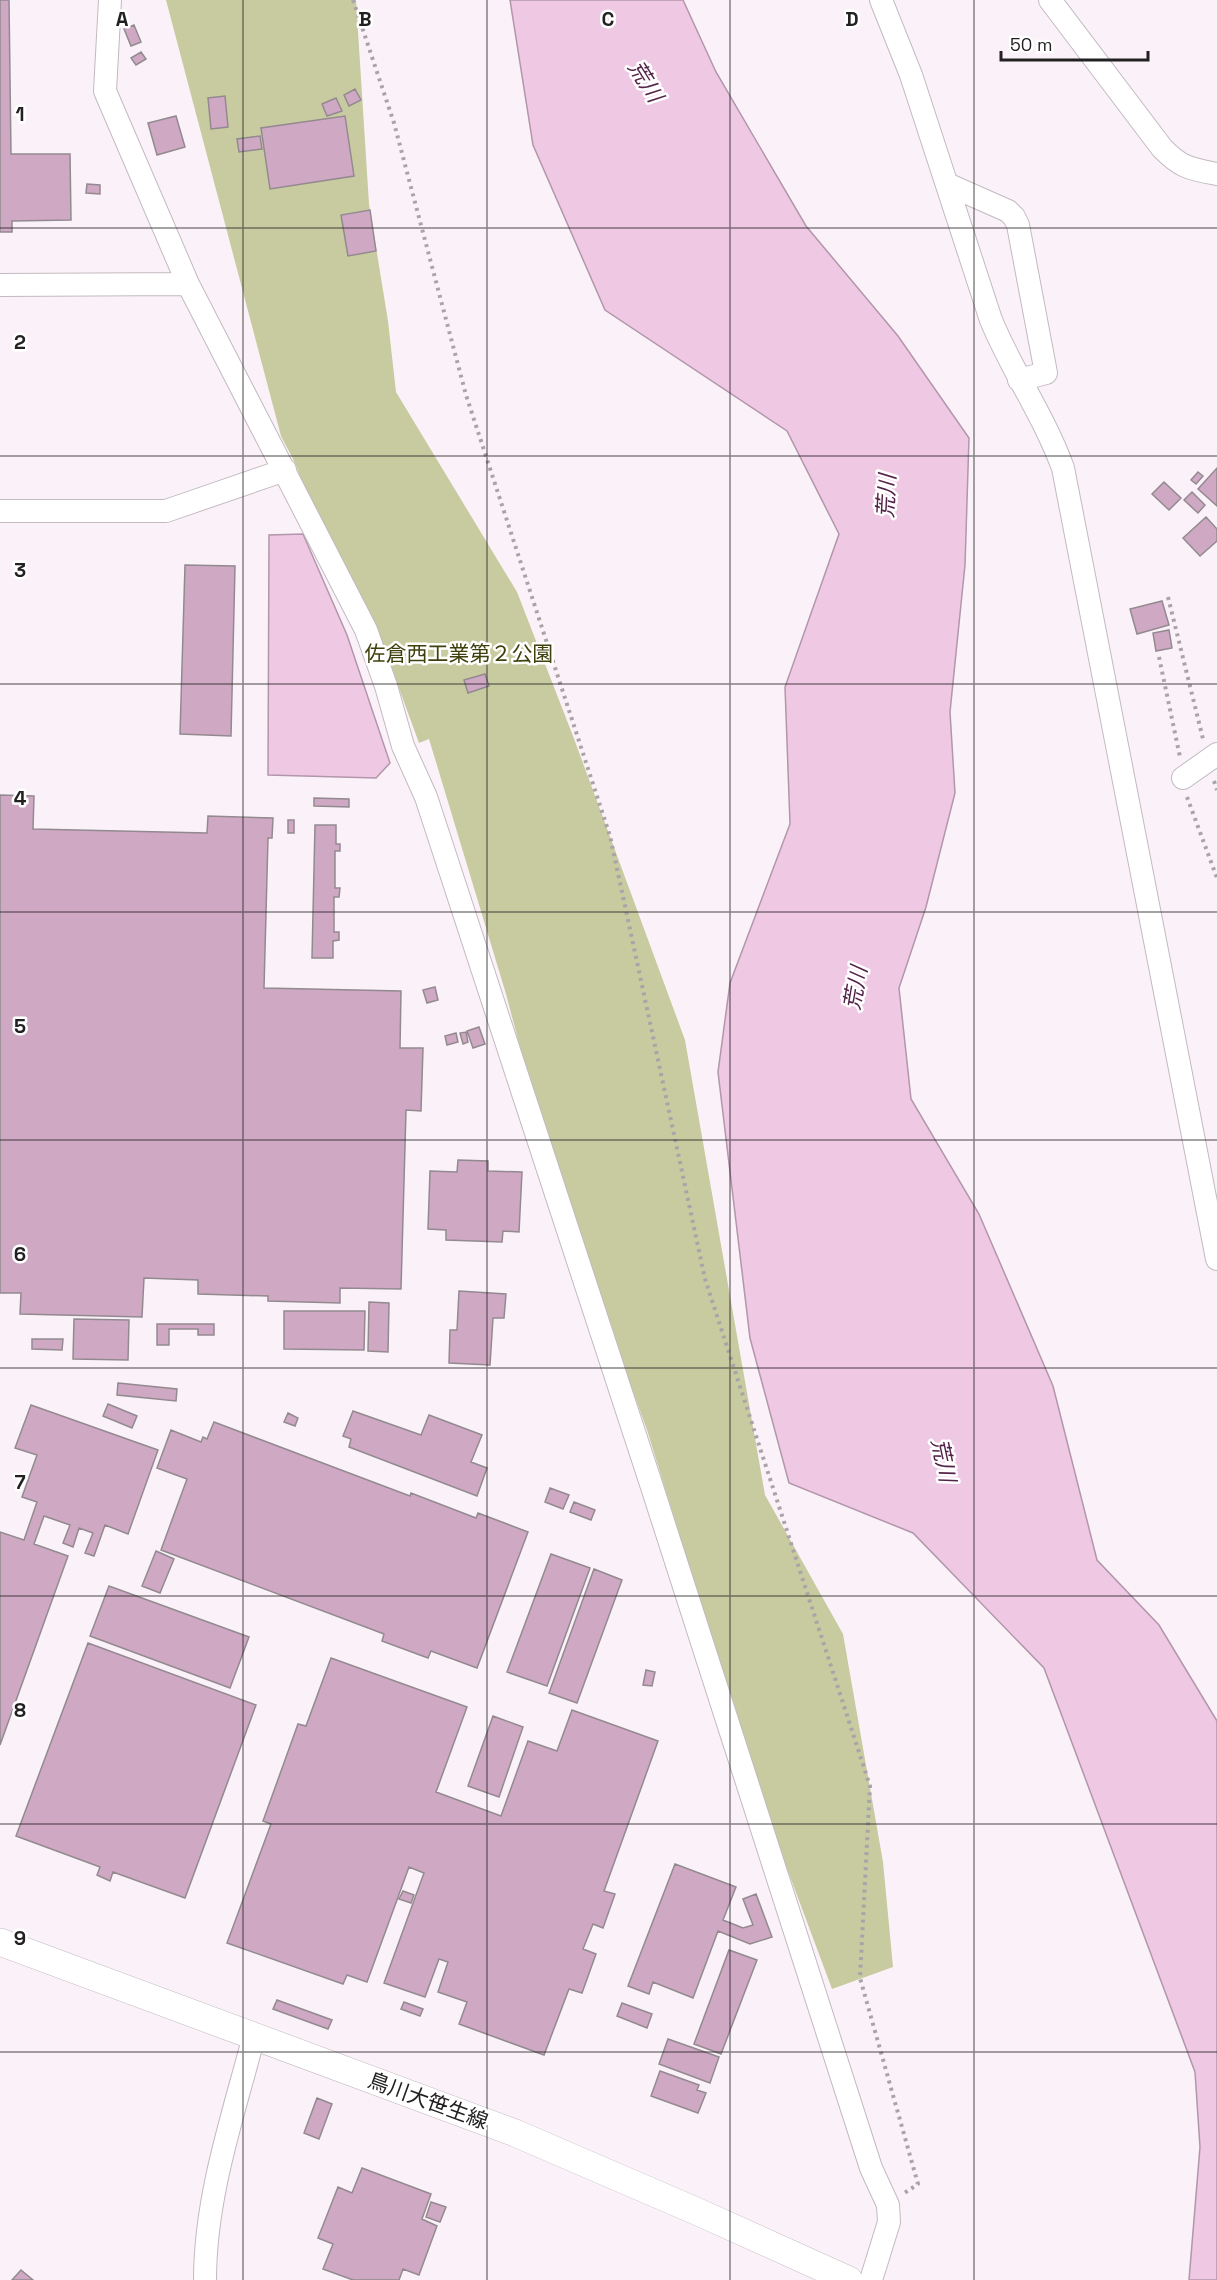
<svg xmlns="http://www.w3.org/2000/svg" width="1217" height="2280" font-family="'Space Grotesk','Noto Sans JP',sans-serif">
<rect width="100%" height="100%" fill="#fbf2f9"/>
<path fill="#c8caa0" d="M166 0H356L369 204 388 321 396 392 517 592 573 736 685 1040 765 1495 843 1634 883 1862 893 1967 832 1989 745 1756 718 1660 647 1430 553 1172 506 994 429 739 419 743 388 658 300 497C307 478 289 453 281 436Z"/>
<path fill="#efc8e4" stroke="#b296aa" stroke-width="1.5" d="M510 0H683L716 72 806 226 898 336 969 438 965 565 950 712 955 793 926 907 899 988 911 1099 979 1214 1053 1386 1097 1560 1159 1625 1217 1721V2280H1189L1200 2147 1195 2072 1044 1668 913 1533 789 1483 750 1338 718 1072 730 983 790 824 785 687 839 534 787 431 605 310 533 145Z
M303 534 347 635 390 763 376 778 268 775 269 535Z"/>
<path fill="#cfa8c4" stroke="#938a90" stroke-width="1.5" d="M0 0H9L11 154H70L71 220 12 221V232H0Z
M134 25 141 42 131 46 124 29Z
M141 52 146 59 136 65 131 58Z
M355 89 361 100 349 106 344 95Z
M225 96 228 127 211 129 208 98Z
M336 98 342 111 327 116 322 104Z
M176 116 185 147 157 155 148 123Z
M345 116 354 176 270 189 261 128Z
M260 136 262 149 239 152 237 139Z
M87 184 100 185V194L86 193Z
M370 210 376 251 348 256 341 215Z
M1217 468V506L1198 489Z
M1198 472 1203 476 1196 484 1191 480Z
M1164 482 1181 498 1169 510 1152 494Z
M1192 492 1205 505 1198 513 1184 500Z
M1206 517 1217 529V541L1200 556 1183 538Z
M185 565 235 566 231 736 180 734Z
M1162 601 1169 625 1137 634 1130 609Z
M1169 630 1172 648 1156 651 1153 633Z
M485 674 489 686 468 693 464 680Z
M0 795 34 796 33 829 207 833 208 816 273 818 272 838H268L264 988 401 991 400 1048H423L421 1111 406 1110 401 1289 340 1288V1303L268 1301V1296L198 1294V1280L144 1278 142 1317 20 1314 21 1293H0Z
M314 798 349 799V807L314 806Z
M288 820H294V833H288Z
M315 825H336V844H340V851H335V888H340L339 897H334V932H339V940L333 941V958H312Z
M435 987 438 1000 427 1003 423 990Z
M479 1027 485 1044 473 1048 467 1031Z
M466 1032 468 1042 463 1044 460 1033Z
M456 1033 458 1042 447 1045 445 1036Z
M458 1160 488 1161V1171L522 1172 519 1232 503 1231 502 1242 446 1240V1230L428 1229 430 1171 457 1172Z
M459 1291 506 1294 504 1318H493L490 1365 449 1363 450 1330H457Z
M369 1302 389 1303 388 1352 368 1351Z
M284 1311H365L364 1350 284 1349Z
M74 1319 129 1320 128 1360 73 1359Z
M157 1324H214V1335H198V1329H169V1345H157Z
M32 1339H63L62 1350 32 1349Z
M118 1383 177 1389 176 1401 117 1395Z
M108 1404 137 1416 132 1428 103 1416Z
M31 1405 158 1450 128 1534 105 1525 94 1556 85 1553 93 1533 79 1528 73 1547 63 1543 70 1525 44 1516 34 1544 68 1556 0 1745V1532L24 1540 37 1502 22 1497 37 1455 15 1448Z
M353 1411 421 1435 429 1415 482 1435 471 1462 487 1468 477 1496 349 1447 351 1439 343 1436Z
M288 1413 298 1418 295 1426 284 1422Z
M214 1422 410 1496 411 1493 476 1518 478 1513 528 1532 477 1668 431 1651 428 1658 382 1641 384 1634 161 1550 187 1479 157 1468 171 1430 201 1442 203 1437 207 1439Z
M550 1488 569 1495 563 1509 545 1502Z
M574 1502 595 1510 591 1520 570 1512Z
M156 1551 174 1559 160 1593 142 1586Z
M551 1554 590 1568 547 1686 507 1672Z
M594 1569 622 1580 577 1703 549 1693Z
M109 1586 249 1637 230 1688 90 1636Z
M88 1643 256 1705 185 1898 113 1872 110 1881 97 1875 100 1867 16 1836Z
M331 1658 467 1707 436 1792 501 1816 528 1741 557 1751 572 1710 658 1741 604 1891 615 1894 603 1928 593 1924 583 1949 596 1954 582 1993 569 1989 544 2055 459 2024 467 2002 438 1992 448 1962 439 1959 425 1997 384 1983 424 1873 409 1867 367 1982 347 1975 343 1984 227 1943 271 1824 263 1821 298 1724 306 1726Z
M646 1670 655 1672 652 1686 643 1685Z
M493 1716 523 1727 499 1797 468 1786Z
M675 1864 736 1887 723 1920 743 1928 753 1925 743 1899 756 1894 772 1937 750 1944 718 1931 693 1998 653 1982 649 1994 628 1986Z
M403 1891 414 1895 411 1903 399 1899Z
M729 1950 757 1960 721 2054 694 2044Z
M277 2000 332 2020 328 2029 273 2009Z
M404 2002 423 2009 420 2016 401 2009Z
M622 2003 652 2014 647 2028 617 2016Z
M668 2039 719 2057 710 2083 659 2064Z
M660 2071 699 2085 697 2090 706 2093 698 2113 651 2096Z
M317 2098 332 2104 319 2139 304 2133Z
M362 2168 431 2194 422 2219 437 2226 419 2275 403 2269 399 2280H353L323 2269 333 2244 318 2238 338 2187 352 2193Z
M431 2202 446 2207 440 2222 426 2217Z
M21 2270 33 2280H12Z"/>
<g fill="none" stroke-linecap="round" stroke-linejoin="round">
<g stroke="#c2bac0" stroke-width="24">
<path id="minor" d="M110 0 105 91 188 284 366 630 386 686 403 746 426 797 653 1490 871 2168 888 2205 889 2222 871 2280
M881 0 911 75 991 320C1012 371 1044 416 1063 468L1217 1259
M1050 0 1162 148C1181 168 1191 169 1217 174
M947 184 1008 211 1014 217 1018 225 1046 373 1019 380
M0 285 188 284
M0 511H166L285 470
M1183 778 1217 754
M205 2280C205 2197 233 2116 254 2036"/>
</g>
<g stroke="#c2bac0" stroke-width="28">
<path id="tertiary" d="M0 1942 515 2133 696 2211 849 2280"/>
</g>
<path stroke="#aaa3a8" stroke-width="4" stroke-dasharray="3 4.5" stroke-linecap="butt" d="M353 0 394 123 466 395 610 836 705 1279 870 1786 860 1978 918 2184 903 2194
M1168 597 1203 739
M1159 657 1180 757
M1214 781 1217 790
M1187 797 1217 878"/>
<use href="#minor" stroke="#fff" stroke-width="22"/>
<use href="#tertiary" stroke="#fff" stroke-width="27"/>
</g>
<path fill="none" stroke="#232022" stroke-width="1.5" stroke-opacity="0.55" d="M243 0V2280M487 0V2280M730 0V2280M974 0V2280M0 228H1217M0 456H1217M0 684H1217M0 912H1217M0 1140H1217M0 1368H1217M0 1596H1217M0 1824H1217M0 2052H1217"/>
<g text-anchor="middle" stroke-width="5" stroke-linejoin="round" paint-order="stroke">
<g font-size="21" fill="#3f400c" stroke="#fff">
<text x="459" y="661">佐倉西工業第２公園</text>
</g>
<g font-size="21" fill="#232022" stroke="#fff">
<text transform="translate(428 2101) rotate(20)" y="7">鳥川大笹生線</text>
</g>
<g font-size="22" font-style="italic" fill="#532348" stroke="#fff">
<text transform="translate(646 81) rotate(58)" y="8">荒川</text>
<text transform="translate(886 496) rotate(-87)" y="8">荒川</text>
<text transform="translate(855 988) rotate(-80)" y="8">荒川</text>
<text transform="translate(944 1460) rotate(78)" y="8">荒川</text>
</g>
</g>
<g font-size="20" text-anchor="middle" font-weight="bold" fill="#232022" stroke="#fff" stroke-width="5" stroke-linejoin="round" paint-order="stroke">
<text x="122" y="26">A</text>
<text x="365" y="26">B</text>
<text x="608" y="26">C</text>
<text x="852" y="26">D</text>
<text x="20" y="121">1</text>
<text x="20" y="349">2</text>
<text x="20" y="577">3</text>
<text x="20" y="805">4</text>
<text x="20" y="1033">5</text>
<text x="20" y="1261">6</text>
<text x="20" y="1489">7</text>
<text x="20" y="1717">8</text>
<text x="20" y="1945">9</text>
</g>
<path d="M1001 51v9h147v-9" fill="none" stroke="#232022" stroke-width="3"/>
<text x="1010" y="51" font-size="18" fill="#232022" stroke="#ffffff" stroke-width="4.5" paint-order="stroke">50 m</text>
</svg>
